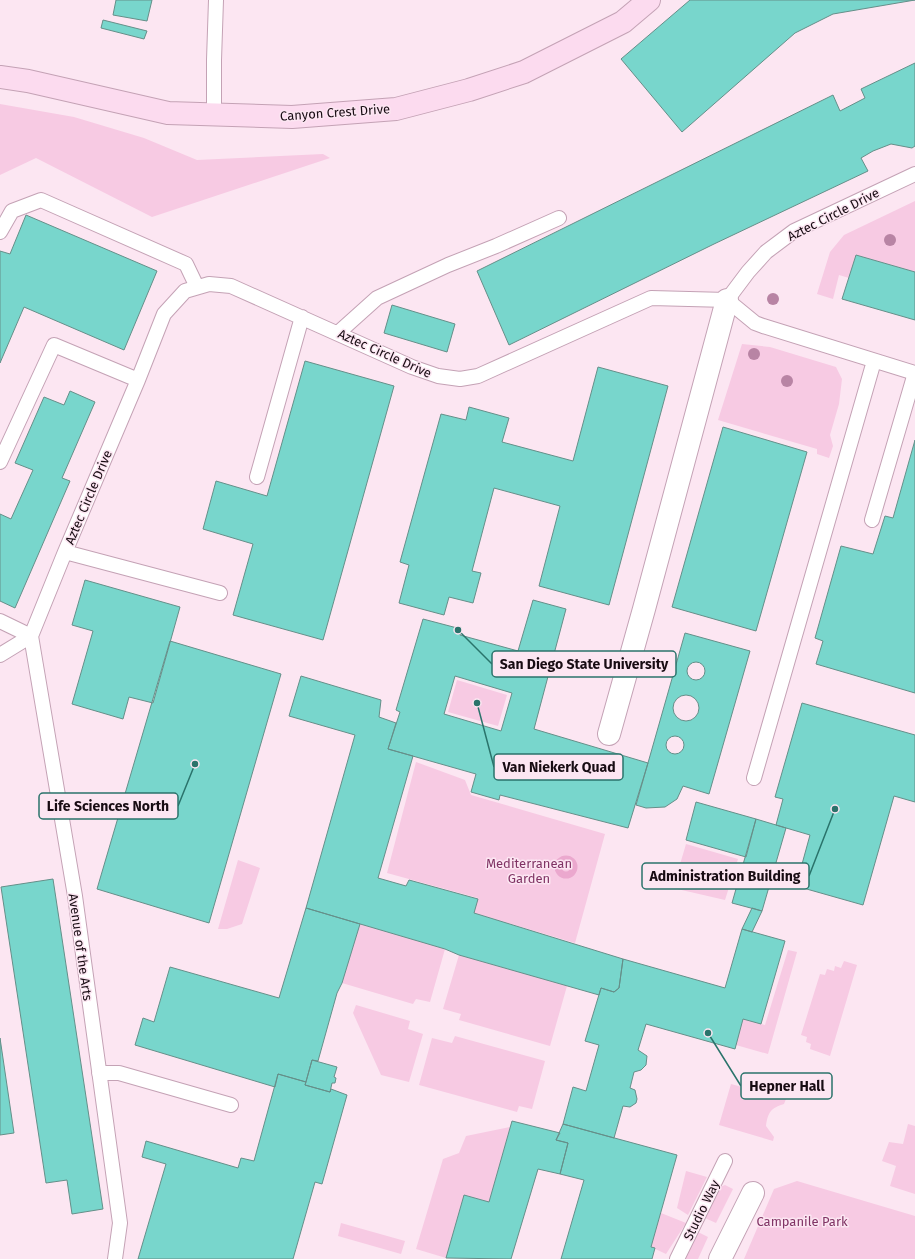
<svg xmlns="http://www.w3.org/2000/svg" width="915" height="1259" font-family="'Fira Sans',sans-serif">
<rect width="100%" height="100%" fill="#fce6f2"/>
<path fill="#f7cae3" d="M0 104 74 117 144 138 197 160 323 154 330 158 152 217 36 158 0 175Z
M915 201V272L856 255 849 278 839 275 833 299 817 294 830 252 844 235Z
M742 344 770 347 836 367 842 379 839 404 830 435 833 446 829 458 817 454V449L718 420Z
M457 680 507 695 498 726 448 712Z
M416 762 465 780 471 795 605 834 575 943 474 913 478 898 387 873Z
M686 844 738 859 725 900 673 888Z
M238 860 260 868 242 924 227 929H218Z
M360 924 445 949 430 1002 416 999 413 1004 342 983Z
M788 950 797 952 768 1054 736 1045 743 1019 765 1025Z
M459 955 567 986 550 1046 459 1020 461 1014 443 1009Z
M844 961 857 965 830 1056 810 1049 811 1044 806 1042 807 1037 801 1035 820 974 825 975 827 969 834 971 835 966 841 968Z
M356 1005 410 1021 408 1029 423 1034 409 1082 381 1075 353 1013Z
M455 1036 545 1061 532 1109 519 1106 517 1112 419 1085 432 1038 452 1043Z
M731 1084 786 1099 784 1104C771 1108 768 1112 766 1126L774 1137 773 1141 719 1125Z
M908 1124 915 1126V1194L890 1186 896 1166 882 1161 889 1142 903 1144Z
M510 1127 489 1202 464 1195 446 1258 416 1249 443 1159 459 1153 466 1136Z
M686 1171 707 1177 688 1215 677 1208Z
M797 1181 915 1216V1259H744L774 1189Z
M725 1185 733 1189 716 1223 705 1218 720 1187Z
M661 1213 686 1223 666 1254 651 1247Z
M341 1223 405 1241 401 1254 338 1236Z
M698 1232 708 1237 698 1259H684Z"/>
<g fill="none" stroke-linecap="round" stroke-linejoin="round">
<path stroke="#eba8ce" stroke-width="7" d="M558 867a8 8 0 1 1 16 0a8 8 0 1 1-16 0Z"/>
</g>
<path fill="#78d6cc" stroke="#658f89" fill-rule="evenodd" d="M116 0H152L147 21 113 15Z
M690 0H915L833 14 795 33 682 132 621 59Z
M103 20 147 31 144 39 101 28Z
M915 63V146L912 148 891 144 873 151 861 158 868 171 714 244 509 345 477 271 833 95 840 111 865 98 861 89Z
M26 215 157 271 124 350 24 307 0 363V251L10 254Z
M856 255 915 272V320L842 299Z
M392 305 455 324 447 352 384 333Z
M305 361 394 386 323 640 233 615 253 544 203 529 216 481 267 496Z
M598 367 668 386 609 605 539 586 560 506 494 488 472 571 481 573 473 603 449 597 444 615 399 603 409 565 400 562 441 414 466 420 469 407 509 418 502 442 573 461Z
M70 391 95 402 62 478 70 481 15 608 0 601V514L11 519 33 470 15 463 44 397 64 405Z
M723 427 807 452 756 631 672 607Z
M915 440V693L816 664 823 641 815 638 841 546 873 554 885 516 893 518Z
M85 580 180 607 153 703 129 697 123 719 72 704 93 631 72 625Z
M533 600 566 609 534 729 648 763 628 828 500 795 499 800 471 792 476 774 388 749 400 712 396 710 423 619 461 629 460 635 518 651ZM455 676 512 693 501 731 444 714Z
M685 633 750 651 709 794 683 786 677 799 665 807 646 808 636 805Z
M170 641 281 674 209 923 97 889Z
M687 671a9 9 0 1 1 18 0a9 9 0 1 1-18 0Z
M301 676 381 700 379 717 396 723 388 749 413 756 378 878 406 886 409 880 478 899 474 913 623 959 619 988 614 992 601 988 599 995 459 955 445 949 306 908 355 735 289 716Z
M673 708a13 13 0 1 1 26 0a13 13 0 1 1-26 0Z
M802 703 915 735V802L894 796 863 905 796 886 810 835 776 825 783 799 775 797Z
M666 745a9 9 0 1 1 18 0a9 9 0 1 1-18 0Z
M696 802 756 819 746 857 686 840Z
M756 819 786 828 762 911 732 903Z
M53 879 103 1209 72 1214 67 1180 46 1183 1 887Z
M306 908 360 924 342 983 337 993 318 1061 312 1060 306 1082 278 1074 275 1087 135 1045 143 1018 154 1022 170 967 279 998Z
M752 908 762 911 752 932 742 929Z
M742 929 785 941 761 1024 743 1019 735 1049 646 1024 638 1050 647 1056 646 1065 641 1070 634 1072 630 1088 635 1090 637 1099 636 1103 630 1107 623 1106 614 1138 563 1124 573 1087 586 1091 599 1045 585 1041 601 988 614 992 619 988 623 959 725 988Z
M0 1038 14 1133 0 1135Z
M312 1060 337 1067 334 1077 336 1078 335 1083H332L330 1092 305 1085Z
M278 1074 306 1082 305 1085 330 1092 331 1089 347 1095 322 1184 315 1182 293 1259H138L166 1164 142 1157 146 1141 238 1168 241 1158 254 1161Z
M512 1121 560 1133 556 1140 568 1143 560 1174 538 1169 511 1259 446 1258 464 1195 489 1202Z
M563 1124 677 1155 651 1247 655 1248 652 1259H561L584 1180 560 1174 568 1143 556 1140Z"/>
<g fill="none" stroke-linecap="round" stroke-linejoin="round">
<g stroke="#c4a2b5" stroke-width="16">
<path id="lane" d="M214 114V60L216 0
M0 232 12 211 41 200 186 264 197 287
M727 300 755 323 763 326 915 373
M338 333 377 298 448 265 496 246 559 218
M0 462 54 345 138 380
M257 477 302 317
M872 520 915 373
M65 552 220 593
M0 621 31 636
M31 636 65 552 138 380 164 314 185 291 209 284 231 286 412 367 438 376 460 379 478 376 651 298 727 300 748 272 766 252 794 231 915 174
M31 636 75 896 120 1223 115 1259
M0 655 31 636
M754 778 874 361
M99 1073H119L231 1105
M677 1259 725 1161"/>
</g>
<g stroke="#c4a2b5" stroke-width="24">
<path id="street" d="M609 734 644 609 727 300
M720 1259 753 1193"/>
</g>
<g stroke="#c4a2b5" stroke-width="24">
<path id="secondary" d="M0 77 28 81 168 113 292 117 396 109 469 90 524 72 623 22 649 0"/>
</g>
<use href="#lane" stroke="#fff" stroke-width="14"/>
<use href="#street" stroke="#fff" stroke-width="22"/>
<use href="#secondary" stroke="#fcdbef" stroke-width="22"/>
</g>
<g fill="#b884a4">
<circle cx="890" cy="240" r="6"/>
<circle cx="773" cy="299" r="6"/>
<circle cx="754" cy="354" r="6"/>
<circle cx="787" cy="381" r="6"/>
</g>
<g text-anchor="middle" stroke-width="3" stroke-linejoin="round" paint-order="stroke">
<g font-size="13" fill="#180c13" stroke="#fce6f2">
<text transform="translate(335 112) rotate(-4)" y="5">Canyon Crest Drive</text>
<text transform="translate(833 214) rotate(-27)" y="5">Aztec Circle Drive</text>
<text transform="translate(385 353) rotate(24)" y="5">Aztec Circle Drive</text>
<text transform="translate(88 497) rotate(-67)" y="5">Aztec Circle Drive</text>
<text transform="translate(81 947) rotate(82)" y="5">Avenue of the Arts</text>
<text transform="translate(701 1210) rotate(-64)" y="5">Studio Way</text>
</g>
<g font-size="13" fill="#813465" stroke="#fce6f2">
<text x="529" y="868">Mediterranean<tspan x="529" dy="15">Garden</tspan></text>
<text x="802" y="1226">Campanile Park</text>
</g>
</g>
<path fill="none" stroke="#2a736b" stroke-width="1.5" d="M458 630L492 664M477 703L494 767M195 764L178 806M835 809L809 876M708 1033L741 1086"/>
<g fill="#2a736b" stroke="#fce6f2" stroke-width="1.5">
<circle cx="458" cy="630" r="4"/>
<circle cx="477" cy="703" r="4"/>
<circle cx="195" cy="764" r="4"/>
<circle cx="835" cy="809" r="4"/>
<circle cx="708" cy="1033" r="4"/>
</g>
<g fill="#fce6f2" stroke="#2a736b" stroke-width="1.5">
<rect x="492" y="651" width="184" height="26" rx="4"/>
<rect x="494" y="754" width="129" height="26" rx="4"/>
<rect x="39" y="793" width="139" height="26" rx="4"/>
<rect x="642" y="863" width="167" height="26" rx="4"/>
<rect x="741" y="1073" width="91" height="26" rx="4"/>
</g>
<g font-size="14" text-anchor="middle" font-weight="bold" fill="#180c13">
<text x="584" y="669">San Diego State University</text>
<text x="559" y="772">Van Niekerk Quad</text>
<text x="108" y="811">Life Sciences North</text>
<text x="725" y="881">Administration Building</text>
<text x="787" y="1091">Hepner Hall</text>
</g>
</svg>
